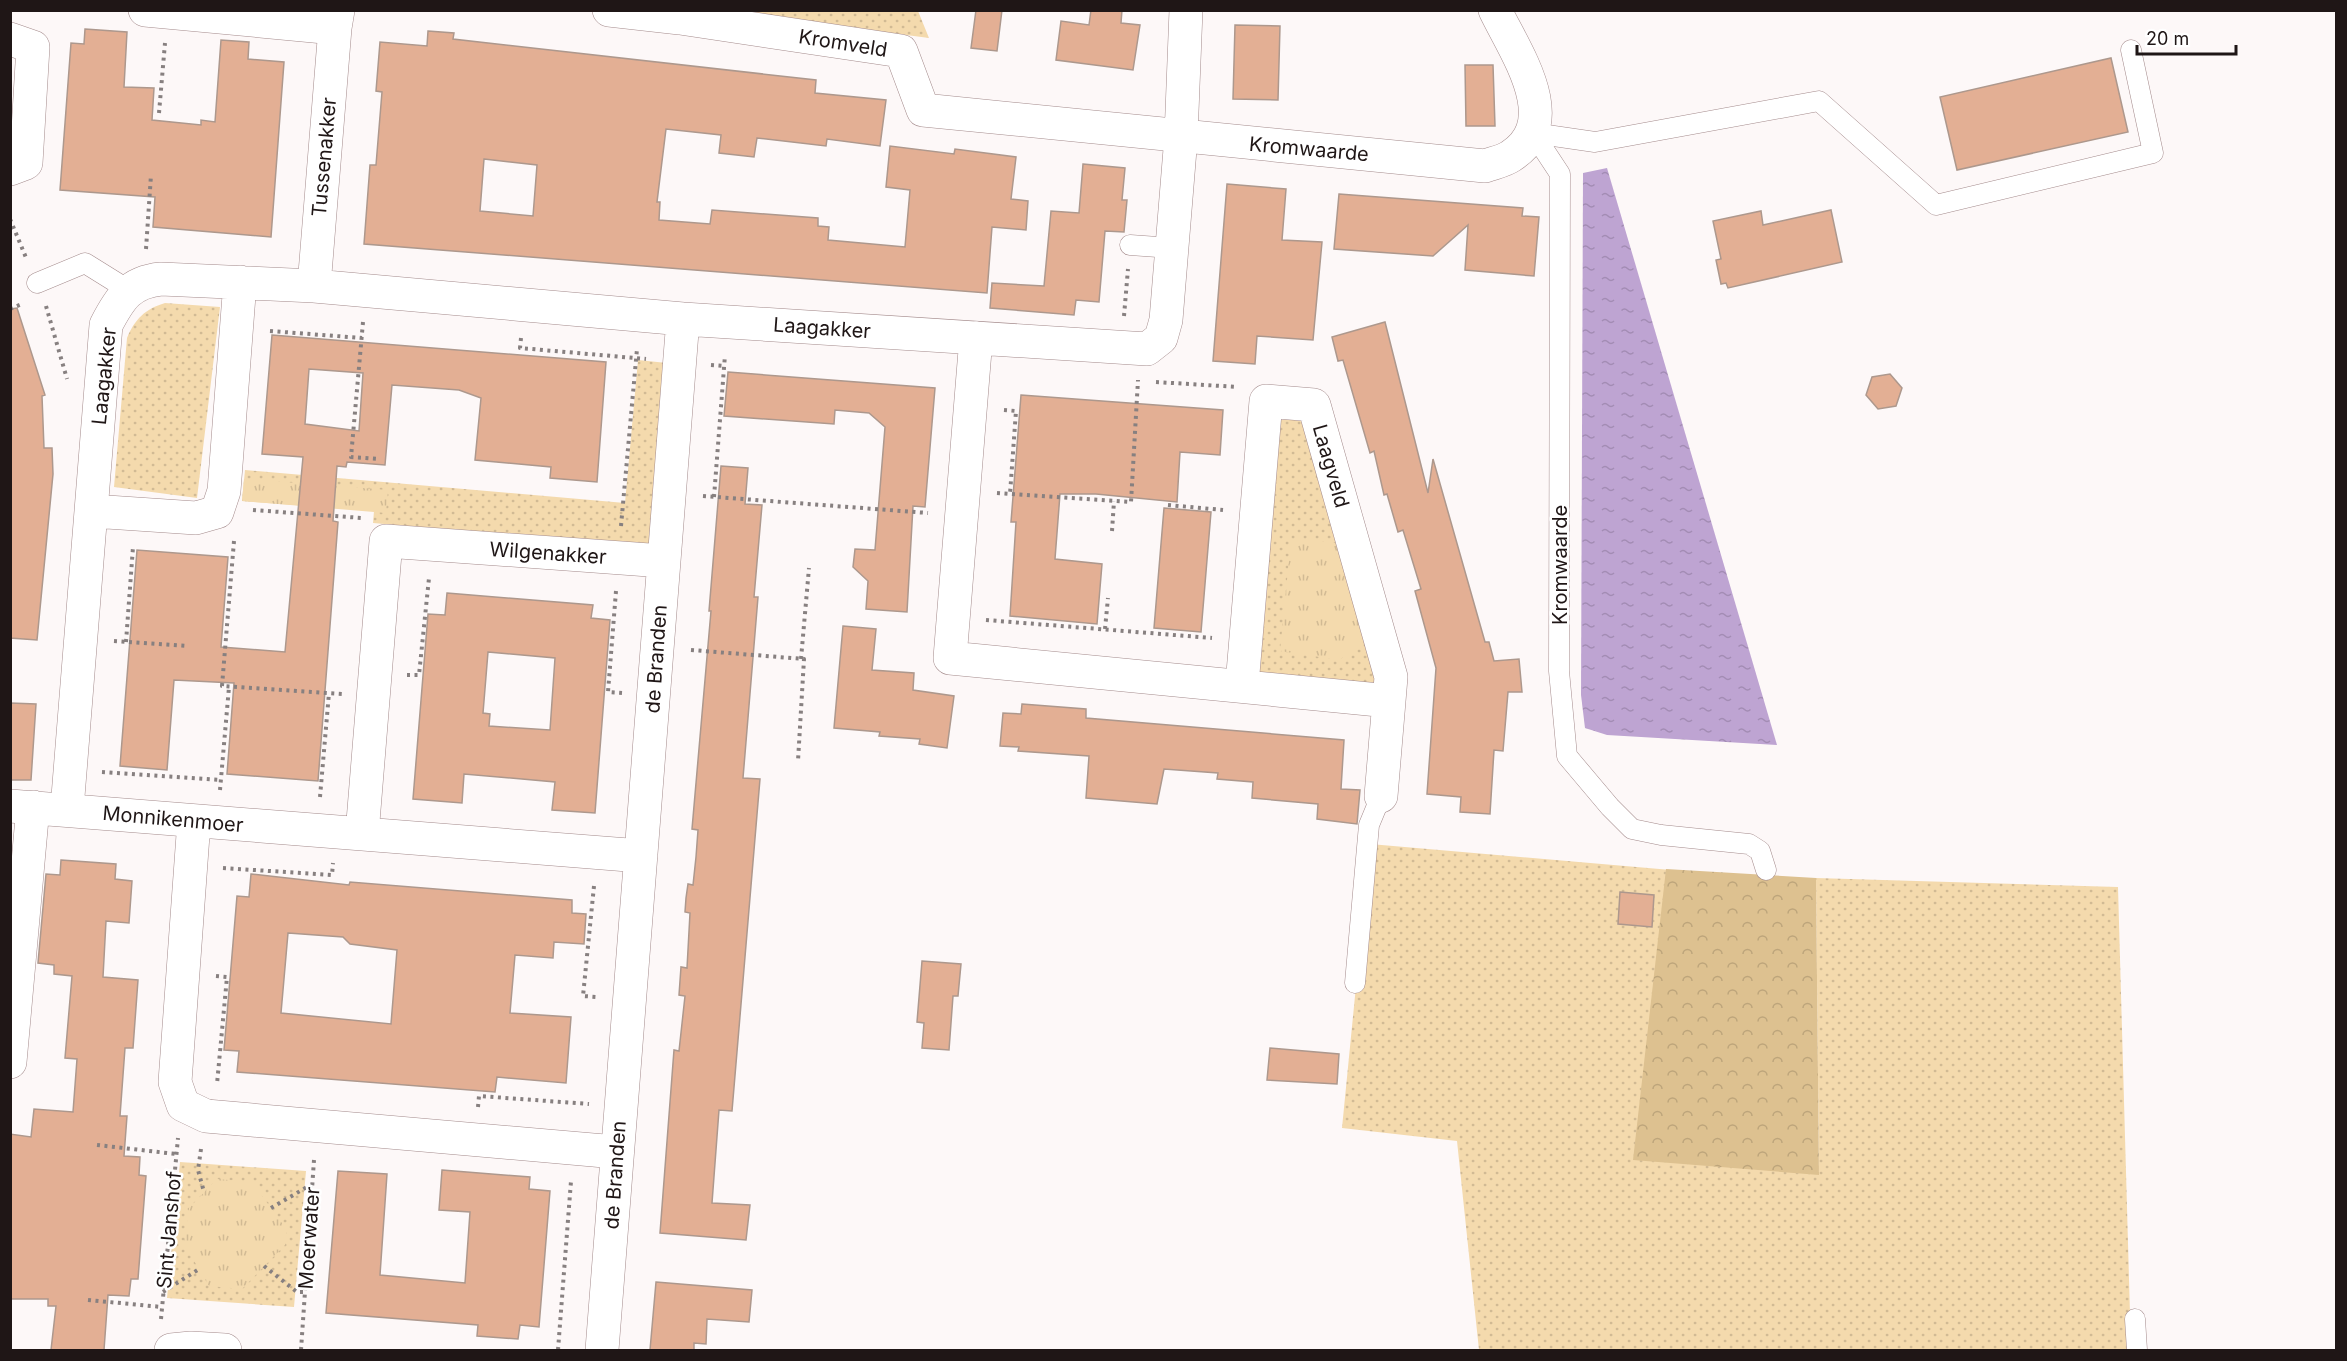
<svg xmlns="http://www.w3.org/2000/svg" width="2347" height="1361" font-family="Inter,sans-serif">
<defs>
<pattern id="grass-dots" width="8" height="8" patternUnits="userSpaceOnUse" patternTransform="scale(1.5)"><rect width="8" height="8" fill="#f4daad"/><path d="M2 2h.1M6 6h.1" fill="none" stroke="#d1ba94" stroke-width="1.8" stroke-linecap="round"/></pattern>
<pattern id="forest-crowns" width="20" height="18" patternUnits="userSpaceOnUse" patternTransform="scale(1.5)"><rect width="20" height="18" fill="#ddc190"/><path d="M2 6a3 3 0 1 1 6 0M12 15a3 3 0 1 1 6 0" fill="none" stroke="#bda57b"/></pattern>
<pattern id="park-tufts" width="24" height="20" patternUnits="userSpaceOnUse" patternTransform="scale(1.5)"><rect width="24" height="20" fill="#f4daad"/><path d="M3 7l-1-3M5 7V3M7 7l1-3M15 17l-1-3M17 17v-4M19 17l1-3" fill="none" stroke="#d1ba94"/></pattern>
<pattern id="water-ripples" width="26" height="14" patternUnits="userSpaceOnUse" patternTransform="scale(1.5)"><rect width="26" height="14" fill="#bea4d2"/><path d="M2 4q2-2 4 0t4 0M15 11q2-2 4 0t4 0" fill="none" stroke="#a38cb4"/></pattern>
</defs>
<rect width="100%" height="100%" fill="#fdf8f8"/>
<path fill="url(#grass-dots)" d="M724 11H918L929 38Z
M165 303 220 307 197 498 114 487 127 338C135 319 145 309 165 303Z
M638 360 667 363 651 547 373 523 374 511 242 501 245 470 625 503Z
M1286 419 1302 421 1375 678 1374 686 1257 673 1274 422Z
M1370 844 1671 870 1819 1175 1816 878 2118 887 2131 1350H1479L1457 1141 1342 1128Z
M180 1162 306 1171 294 1307 167 1298Z"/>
<path fill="url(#forest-crowns)" d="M1666 869 1816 878 1819 1175 1633 1160Z"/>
<path fill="url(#park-tufts)" d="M244 479 388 490 386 513 242 501Z
M1291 539 1338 543 1365 642 1339 660 1280 651Z
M217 1179 252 1182 287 1230 285 1245 242 1289 209 1286 184 1244 189 1208Z"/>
<path fill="url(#water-ripples)" d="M1607 168 1777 745 1607 735 1585 728 1581 695 1583 173Z"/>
<path fill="#e3af94" stroke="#ad988d" stroke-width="1.5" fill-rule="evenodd" d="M976 10H1002L997 51 971 48Z
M1091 10H1122L1121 23 1140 25 1133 70 1056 60 1061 21 1089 25Z
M1235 25 1280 26 1278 100 1233 99Z
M85 29 127 32 124 87 154 88 152 120 201 125V120L215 122 221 40 249 42 248 59 284 62 271 237 153 227 155 197 60 190 71 43 84 44Z
M428 31 454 33 453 39 816 80 815 93 886 100 880 146 827 139 826 146 757 138 754 157 719 153 721 135 666 129 657 202H660L659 220 710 224 712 210 818 218V226L829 227 828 240 905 247 910 190 886 187 890 146 954 154 955 149 1016 157 1011 199 1028 201 1026 230 992 227 987 293 364 244 370 165H376L382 92 376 91 380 42 427 46ZM484 159 537 165 533 216 480 211Z
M2111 58 2128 132 1957 170 1940 97Z
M1465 65H1493L1495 126H1466Z
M1083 164 1125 168 1122 200H1127L1124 232 1105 231 1099 302 1076 300 1074 315 990 308 992 283 1044 286 1051 211 1079 213Z
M1227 184 1286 189 1282 240 1322 242 1313 340 1257 336 1255 364 1213 361Z
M1339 194 1523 208 1522 216 1539 217 1534 276 1465 270 1468 225 1433 256 1334 249Z
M1831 210 1842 262 1728 288 1726 283 1721 284 1716 260 1721 259 1713 221 1761 211 1763 225Z
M17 308 45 395 42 396 44 448H52L53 474 37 640 10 638V309Z
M1385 322 1428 493 1433 459 1485 642H1489L1494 661 1519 659 1522 692H1508L1503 751 1494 750 1490 814 1460 812 1461 797 1427 794 1436 668 1415 591 1421 589 1403 530 1398 532 1387 494 1384 495 1374 451 1370 453 1343 360 1338 361 1332 337Z
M272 335 606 362 597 482 550 478 551 467 475 460 481 398 459 390 392 385 385 465 347 462 346 467 337 466 333 521 338 522 318 781 227 774 234 683 174 680 167 770 120 766 137 550 228 557 221 647 285 652 303 457 262 454ZM309 369 363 373 359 431 305 424Z
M728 372 935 388 925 507 913 506 907 612 866 609 868 581 853 567 855 549 875 550 885 427 869 413 835 410 834 424 724 416Z
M1890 374 1902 388 1896 406 1878 409 1866 395 1872 377Z
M1021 395 1223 410 1220 455 1180 452 1177 502 1096 494H1060L1055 559 1102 564 1097 624 1010 616 1016 522H1011Z
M721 466 748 468 745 504 762 505 754 597H758L743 778 760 779 732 1111 719 1110 712 1203 750 1205 746 1240 660 1233 674 1050 679 1051 685 996 679 995 681 967 687 968 690 913 685 912 686 898 688 884 693 885 696 857 698 830 692 829 711 611H709Z
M1164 508 1211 512 1201 632 1154 628Z
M447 593 593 605 591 618 610 620 595 813 552 810 555 782 464 774 462 803 413 799 428 614 445 615ZM488 652 555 658 550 730 489 726 490 714 483 713Z
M843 626 876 629 872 670 914 673 913 690 954 696 947 748 919 744 920 739 879 736 880 732 834 728Z
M10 703 36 704 31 780H10Z
M1022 704 1086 709V718L1344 740 1341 789 1360 790 1357 824 1317 819 1318 804 1252 798 1253 782 1217 779 1218 773 1164 769 1157 804 1086 798 1089 756 1018 751 1019 747 1000 746 1003 713 1021 714Z
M61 860 116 864 115 879 132 881 129 923 106 921 103 977 138 980 133 1048H125L120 1116H127L124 1156 140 1157 139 1175 146 1176 138 1279H131L129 1296 108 1295 104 1350H51L56 1306H48V1299H10V1134L31 1137 34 1109 73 1112 77 1059 65 1058 72 976 54 974V965L38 963 46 874 60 875Z
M251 874 349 885 350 882 572 900V913L586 914 584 944 554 942 553 958 515 955 510 1013 571 1017 566 1083 497 1077 495 1092 237 1072 239 1051 224 1050 237 896 249 897ZM288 933 343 937 350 944 397 950 391 1024 281 1013Z
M1620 892 1654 895 1652 927 1618 924Z
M922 961 961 964 958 996H953L949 1050 922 1048 924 1023 917 1022Z
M1270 1048 1339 1054 1337 1084 1267 1080Z
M442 1170 530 1177 529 1189 550 1191 539 1327 520 1325 518 1339 477 1336 478 1325 326 1313 338 1171 387 1174 380 1275 465 1283 470 1212 439 1210Z
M656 1282 752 1290 749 1322 707 1319 706 1344 694 1343V1350H650Z"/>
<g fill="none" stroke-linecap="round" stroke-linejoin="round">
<g stroke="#a48b8c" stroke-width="21">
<path id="service" d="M1533 133 1560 174 1559 671 1567 756 1610 807 1632 829 1661 835 1749 844 1760 851 1766 870
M1533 133 1595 142 1819 101 1936 205 2153 153 2131 50
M1130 245 1172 248
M37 283 85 263 130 291
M1355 983 1369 825 1381 796
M2135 1319 2137 1350"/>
</g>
<g stroke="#a48b8c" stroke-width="34">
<path id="minor" d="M145 10 335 28 338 10
M609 10 680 18 901 51 923 110 1485 166C1493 163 1504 161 1511 156 1565 121 1515 52 1495 10
M10 39 33 47 26 163 10 169
M314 286 335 28
M976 338 950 658 1389 701 1391 677 1314 405 1266 401 1242 685
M92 511 196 518 217 512 224 491 240 282
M1381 796 1389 701
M10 806 641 856
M67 809 106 325C120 298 130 282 161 279L314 286 683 319 1147 349 1161 338 1166 320 1181 137 1186 10
M194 821 175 1082 183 1105 206 1116 616 1152
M362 834 386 541 663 561
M10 1062 33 807
M171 1350 191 1348 225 1350
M602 1350 683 319"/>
</g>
<path stroke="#878080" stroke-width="4" stroke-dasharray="3 4.5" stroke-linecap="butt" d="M159 113 165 43
M10 219 27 260
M146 249 151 175
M46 306 67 379
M10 309 22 304
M1124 316 1128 269
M363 322 351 457 380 459
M270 331 362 338
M521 338 520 348 646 359
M711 365 725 366
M1156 382 1238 387
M1004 410 1016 411 1010 494
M997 493 1131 502 1138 380
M703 496 928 513
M714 497 725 355
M1168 505 1223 510
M253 510 362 518
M621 526 637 349
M1112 531 1114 501
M234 541 222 686 342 694
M616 591 608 692 622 693
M986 620 1212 638
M1105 629 1108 598
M114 641 188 646
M126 642 133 547
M691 650 804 659 798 761
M801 659 809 568
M407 675H419L429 578
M102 772 221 780
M220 790 229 687
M320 797 329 693
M223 868 332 875 333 863
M594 886 583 996 597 997
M216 976 227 977 217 1084
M478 1107 479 1096 589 1104
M97 1145 176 1154
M201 1149 198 1170 204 1192
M271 1208 307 1187 312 1188
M264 1266 297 1292H305
M163 1292 199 1269
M88 1300 162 1307
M161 1319 178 1138
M301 1350 314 1160
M558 1350 571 1181"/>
<use href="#service" stroke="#fff" stroke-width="20"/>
<use href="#minor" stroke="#fff" stroke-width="33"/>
</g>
<g text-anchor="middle" stroke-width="5" stroke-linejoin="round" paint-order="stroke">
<g font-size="20" fill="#1f1616" stroke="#fff">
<text transform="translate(843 43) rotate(9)" y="7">Kromveld</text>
<text transform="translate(1309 149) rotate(5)" y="7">Kromwaarde</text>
<text transform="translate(324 157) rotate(-85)" y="7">Tussenakker</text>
<text transform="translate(822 328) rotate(4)" y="7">Laagakker</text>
<text transform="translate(104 376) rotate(-84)" y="7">Laagakker</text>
<text transform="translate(1331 466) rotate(74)" y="7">Laagveld</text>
<text transform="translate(548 553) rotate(4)" y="7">Wilgenakker</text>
<text transform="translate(1560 565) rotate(-90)" y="7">Kromwaarde</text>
<text transform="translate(656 659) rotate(-86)" y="7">de Branden</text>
<text transform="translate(173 819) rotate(5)" y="7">Monnikenmoer</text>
<text transform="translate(615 1175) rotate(-86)" y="7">de Branden</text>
<text transform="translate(169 1230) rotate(-85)" y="7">Sint Janshof</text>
<text transform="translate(309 1238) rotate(-86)" y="7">Moerwater</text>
</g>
</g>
<rect width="2347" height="1361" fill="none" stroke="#1f1616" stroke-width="24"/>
<path d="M2137 45v9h99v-9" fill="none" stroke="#1f1616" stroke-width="3"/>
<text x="2146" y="45" font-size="18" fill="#1f1616" stroke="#ffffff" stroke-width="4.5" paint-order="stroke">20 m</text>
</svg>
